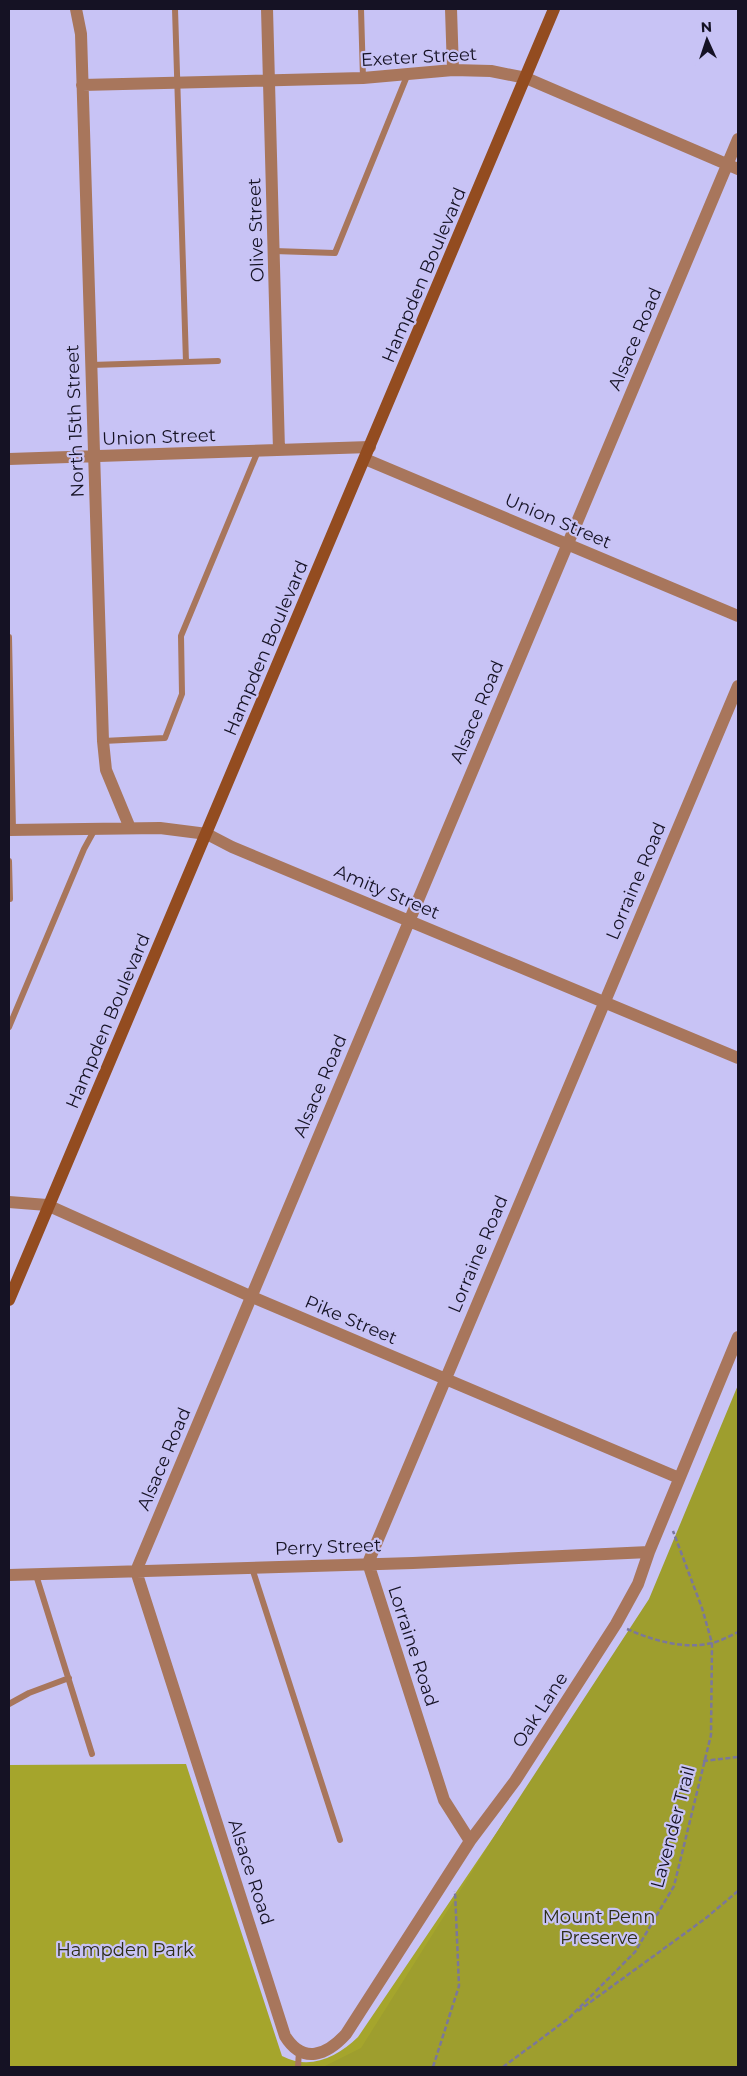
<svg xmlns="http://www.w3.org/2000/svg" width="747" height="2076" font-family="Montserrat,sans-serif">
<rect width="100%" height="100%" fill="#c8c3f5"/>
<path fill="#a5a52c" d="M655 1599 738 2067H9V1765L186 1764 282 2056C310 2071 337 2057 358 2037Z"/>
<path fill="#9e9e2e" d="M738 1385V2067H323L361 2048 504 1821 649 1599Z"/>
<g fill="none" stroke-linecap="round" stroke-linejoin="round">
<path stroke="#7b779b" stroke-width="2.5" stroke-dasharray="5 2.5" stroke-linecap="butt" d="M627 1629C652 1640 684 1650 712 1643 721 1641 730 1636 738 1632
M703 1761 738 1757
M578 2011 706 1918 738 1891
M433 2067 459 1986 455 1891
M503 2067 569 2018 635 1952 674 1886 711 1735 712 1643 702 1608 673 1531"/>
<path stroke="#a8765c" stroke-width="6" d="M175 9 186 362
M361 9 363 78
M274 251 335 253 407 76
M91 365 218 361
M9 637 13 830
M103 741 165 738 182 694 181 636 258 451
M9 861 10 899
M9 1027 84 849 95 829
M252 1568 340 1840
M36 1575 92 1754
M9 1704 29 1693 69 1678
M298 2067 299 2051"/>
<path stroke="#a8765c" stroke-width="12" d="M76 9 81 34 103 741 106 770 130 828
M267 9 279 450
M451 9 453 70
M82 85 363 78 453 70 491 71 526 78 738 169
M738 139 136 1571 285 2036C303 2065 327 2055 346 2034L470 1841 515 1781 616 1624 638 1584 649 1552 738 1337
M9 459 370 447
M365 459 738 616
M9 830 160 828 207 834 232 847 738 1058
M9 1202 47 1205 250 1296 679 1478
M9 1575 413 1563 649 1552
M470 1841 444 1800 368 1563 738 686"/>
<path stroke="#934c20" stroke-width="12" d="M9 1300 554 9"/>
</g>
<g text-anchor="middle" stroke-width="4.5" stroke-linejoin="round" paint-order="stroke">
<g font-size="18" fill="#151224" stroke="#c8c3f5">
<text transform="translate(419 57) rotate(-3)" y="6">Exeter Street</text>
<text transform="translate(256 230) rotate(-92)" y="6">Olive Street</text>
<text transform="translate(424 275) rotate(-67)" y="6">Hampden Boulevard</text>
<text transform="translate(635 339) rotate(-67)" y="6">Alsace Road</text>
<text transform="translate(75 421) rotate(-92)" y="6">North 15th Street</text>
<text transform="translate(159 437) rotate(-2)" y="6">Union Street</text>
<text transform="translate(558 521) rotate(23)" y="6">Union Street</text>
<text transform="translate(266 648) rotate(-67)" y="6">Hampden Boulevard</text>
<text transform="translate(477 712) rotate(-67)" y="6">Alsace Road</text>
<text transform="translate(636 881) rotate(-67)" y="6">Lorraine Road</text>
<text transform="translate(387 892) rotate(23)" y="6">Amity Street</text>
<text transform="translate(108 1021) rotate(-67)" y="6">Hampden Boulevard</text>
<text transform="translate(320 1086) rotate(-67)" y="6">Alsace Road</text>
<text transform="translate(478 1254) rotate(-67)" y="6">Lorraine Road</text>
<text transform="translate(351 1320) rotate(23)" y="6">Pike Street</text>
<text transform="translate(164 1459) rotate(-67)" y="6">Alsace Road</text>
<text transform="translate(328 1547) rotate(-2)" y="6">Perry Street</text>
<text transform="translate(413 1646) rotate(72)" y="6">Lorraine Road</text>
<text transform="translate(540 1710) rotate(-57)" y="6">Oak Lane</text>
<text transform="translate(673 1827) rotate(-75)" y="6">Lavender Trail</text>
<text transform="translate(251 1872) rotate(72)" y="6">Alsace Road</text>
</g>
<g font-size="18" fill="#2d2e16" stroke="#c8c3f5">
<text x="599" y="1923">Mount Penn<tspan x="599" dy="21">Preserve</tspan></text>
<text x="125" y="1956">Hampden Park</text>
</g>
</g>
<rect width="747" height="2076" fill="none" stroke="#151224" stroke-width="20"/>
<g transform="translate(707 40) rotate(357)" stroke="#c8c3f5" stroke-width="4" paint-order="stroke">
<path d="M0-4L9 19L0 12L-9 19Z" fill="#151224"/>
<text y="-8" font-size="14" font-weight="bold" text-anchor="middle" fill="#151224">N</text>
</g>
</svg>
